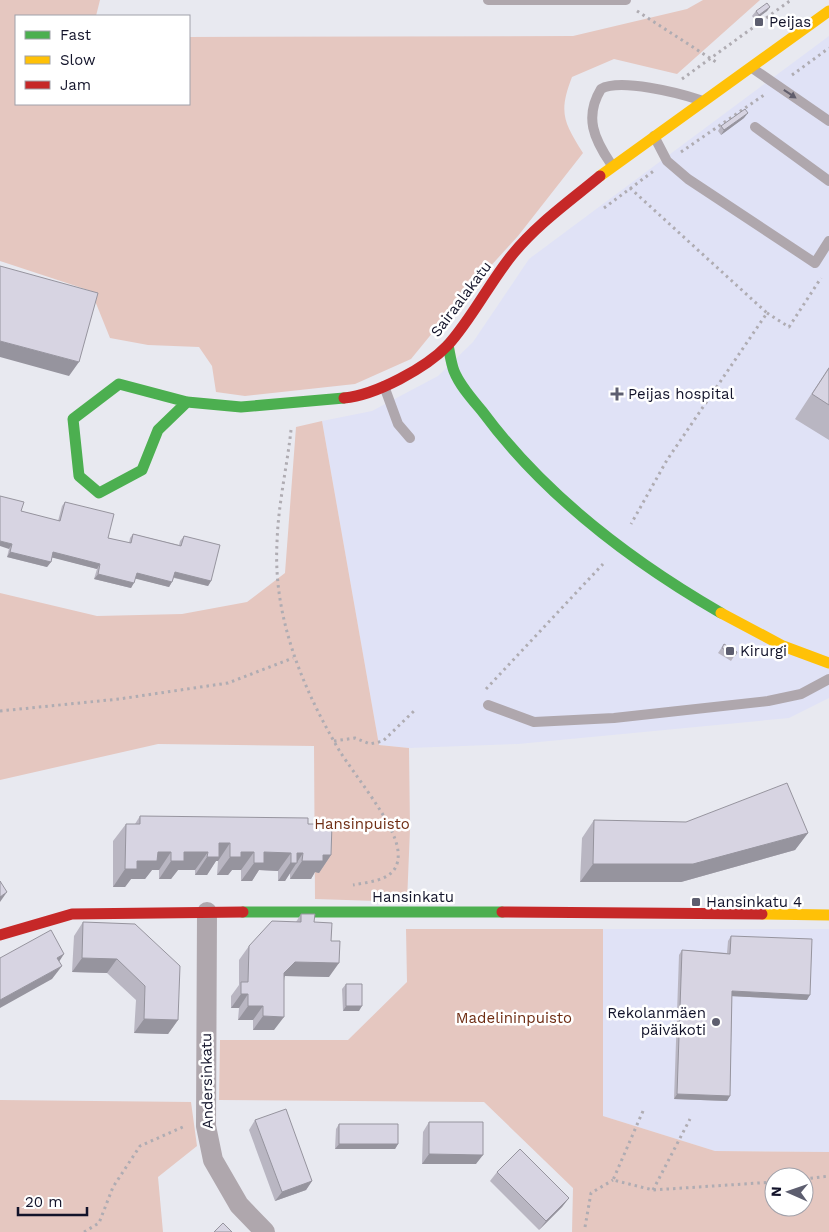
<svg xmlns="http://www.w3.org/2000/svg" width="829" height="1232" font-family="'Work Sans',sans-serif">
<rect width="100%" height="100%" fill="#e8e9f0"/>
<path fill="#e0e2f6" d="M829 36V698L789 718 518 744 409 748 379 745 322 421 372 411 438 376 473 342 529 259Z
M603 929H829V1152L715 1151 603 1116Z"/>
<path fill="#e5c7c0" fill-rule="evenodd" d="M0 0H100L96 16H16V104H189V37L573 36 687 9 703 0H760L677 74 614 59 572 77C558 113 564 122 583 153L518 236 456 304 411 359 355 384 245 396 216 392 212 366 199 347 148 345 110 338 91 291 0 261Z
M322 421 379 745 409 748 410 829 407 902 315 899 314 746 158 744 0 780V593L97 616 182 614 247 602 285 573 296 427Z
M406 929H603V1116L715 1151 829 1152V1232H572L573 1188 484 1102 219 1100 220 1040H348L407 982ZM774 1177H804V1207H774Z
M0 1100 191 1102 197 1146 158 1177 163 1232H0Z"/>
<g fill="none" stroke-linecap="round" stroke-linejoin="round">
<path stroke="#afacb2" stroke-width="3" stroke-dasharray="2.5 4" stroke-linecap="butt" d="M637 11 716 62
M792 75 829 48
M682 79 791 0
M681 152 764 95
M630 188 767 313 667 460 631 524
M604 208 655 170
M767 313 789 327 821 278
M291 430C287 467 278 505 277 543 273 617 302 687 339 750 355 776 395 823 398 851 401 880 374 881 353 885
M486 689 603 564
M0 711 119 699 228 683 293 658
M334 741 355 738 370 744 383 741 416 709
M643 1111 613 1180 653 1190 774 1182
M804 1179 829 1176
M653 1190 690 1119
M585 1227 591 1193 613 1180
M84 1232 99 1223 113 1187 140 1146 185 1126"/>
<path stroke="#afa7ad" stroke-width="10" d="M488 0H626
M752 68 829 121
M755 127 829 181
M654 136 667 161 688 179 815 263 829 241
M611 164C594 139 584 117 601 89 620 78 679 93 700 100
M384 386 398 424 410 438
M488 705 534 722 614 718 768 701 801 694 829 679"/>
<path stroke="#afa7ad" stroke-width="20" d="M207 912 206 1126 213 1160 239 1205 265 1232"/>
<path stroke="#4caf50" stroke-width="11" d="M448 345C450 354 451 363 454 371 460 386 472 399 482 411 544 495 631 561 721 613
M187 402 158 430 142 470 99 493 79 476 73 419 119 384 187 402 241 407 344 398
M243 912H502"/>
<path stroke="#ffc107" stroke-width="11" d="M600 176 829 11
M721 613 783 646 829 663
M762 914 829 915"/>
<path stroke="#c62828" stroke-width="11" d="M344 398C376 395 426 368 448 345 471 320 490 282 512 255 537 224 570 201 600 176
M502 912 762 914
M0 935 72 914 243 912"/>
</g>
<path fill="#b9b6c2" d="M770 7 767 11 755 20 752 16 756 11Z
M744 118 721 135 718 131 721 126Z
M829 367V440L795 419Z
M65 502 108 538 129 543 130 538 133 534 179 545 180 541 184 536 211 581 208 586 174 578 169 587 135 578 131 588 94 579 97 569 52 557 51 562 47 567 7 557 9 549 21 511 58 521 62 506Z
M724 644 737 652 731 661 718 653Z
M140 816 308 824 331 855 319 873 315 872 311 879H290V873L285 881H278V871L259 870 252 881H241V870H232L228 875H217L218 861H216L207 875H195V870H178L171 879H159V870H152L145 879H131L125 887H113V841L126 824H135Z
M594 820 808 833 795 850 681 882H580L582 838Z
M301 914 314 922 329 977 285 976 274 1030H253V1020H238L239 1008H231V996L239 985V960L249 946 296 922Z
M83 922 178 1020 168 1034 134 1033 136 1000 107 973 72 972 74 936Z
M731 936 807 1000 732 996 730 1096 727 1101 674 1099 679 955 682 950 727 953 728 941Z
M346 984 359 1011H343L342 989Z
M255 1120 312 1181 306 1190 275 1201 249 1130Z
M429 1122 476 1164H422L423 1132Z
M339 1124 398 1144 395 1149H335L336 1129Z
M497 1172 569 1198 562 1207 539 1230 490 1181Z"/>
<path fill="#96949e" d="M770 7 767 11 755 20 759 15Z
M748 113 744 118 721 135 724 130Z
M0 341 79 362 69 376 0 357Z
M0 541 12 544 9 549 0 546Z
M10 552 51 562 47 567 7 557Z
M53 552 100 564 97 569 50 557Z
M175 572 211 581 208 586 172 577Z
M137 573 172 582 169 587 133 578Z
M98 574 134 583 131 588 94 579Z
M808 833 795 850 681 882H580L593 864Z
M219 843H230L218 861H216L207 875H195L207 857Z
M158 852H171L159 870H152L145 879H131L125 887H113L125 869 137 861Z
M184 852H208L195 870H178L171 879H159L171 861Z
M241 852H254L241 870H232L228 875H217L230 857Z
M264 852 291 853 278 871 259 870 252 881H241L254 863Z
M297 853H303L285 881H278Z
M323 855H331L319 873 315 872 311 879H290L302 861Z
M7 892 0 902V897Z
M64 954 55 968 57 958Z
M82 958 117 959 107 973 72 972Z
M295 962 339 963 329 977 285 976 275 987 284 973Z
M62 966 52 979 0 1008V1000Z
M732 991 810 995 807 1000 729 996Z
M241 994H248L239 1008H231Z
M248 1006H263L253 1020H238Z
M346 1006H362L359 1011H343Z
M263 1016 284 1017 274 1030H253Z
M144 1019 178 1020 168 1034 134 1033Z
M677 1094 730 1096 727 1101 674 1099Z
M339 1144H398L395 1149H335Z
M429 1154 483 1155 476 1164H422Z
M312 1181 306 1190 275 1201 282 1192Z
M569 1198 562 1207 539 1230 546 1221Z"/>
<path fill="#d7d4e2" stroke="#96949e" d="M767 3 770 7 759 15 756 11Z
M745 109 748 113 724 130 721 126Z
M0 266 98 293 79 362 0 341Z
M829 368V405L812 394Z
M0 496 24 502 21 511 60 521 65 502 114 514 108 538 131 543 133 534 181 546 184 536 220 545 211 581 175 572 172 582 137 573 134 583 98 574 100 564 53 552 51 562 10 552 12 544 0 541Z
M724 644 737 652 735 656 722 648Z
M787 783 808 833 693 864H593L594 820 686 822Z
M140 816 308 818V824H332L331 855H323V861H302L303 853H297V863H291V853L264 852V863H254V852H241V857H230V843H219V857H207L208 852H184V861H171V852H158L157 861H137V869H125L126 824H140Z
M0 881 7 892 0 897Z
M301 914H315L314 922 332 923 331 941H340L339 963 295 962 284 973V1017L263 1016V1006H248V994H241V982H248L249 946 272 921 301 922Z
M83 922 135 924 180 966 178 1020 144 1019 145 986 117 959 82 958Z
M51 930 64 954 57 958 62 966 0 1000V958Z
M731 936 812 939 810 995 732 991 730 1096 677 1094 682 950 730 954Z
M346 984H362V1006H346Z
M286 1109 312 1181 282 1192 255 1120Z
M429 1122H483V1155L429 1154Z
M339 1124H398V1144H339Z
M520 1149 569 1198 546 1221 497 1172Z
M223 1223 232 1232H214Z"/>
<defs><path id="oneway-solid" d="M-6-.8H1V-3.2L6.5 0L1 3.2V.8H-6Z" transform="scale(1.25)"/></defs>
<use fill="#605d6c" href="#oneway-solid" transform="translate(790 94) rotate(34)"/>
<g fill="#5d5e6f" stroke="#fff" stroke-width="2">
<rect x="754" y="17" width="10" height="10" rx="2.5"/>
<path d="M614.5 386.5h5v5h5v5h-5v5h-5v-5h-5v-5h5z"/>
<rect x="725" y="646" width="10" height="10" rx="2.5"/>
<rect x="691" y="897" width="10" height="10" rx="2.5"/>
<circle cx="716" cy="1022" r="5"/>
</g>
<g text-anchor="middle" stroke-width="5" stroke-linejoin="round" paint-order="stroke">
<g font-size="15" fill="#12132a" stroke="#fff" text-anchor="start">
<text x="769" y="27">Peijas</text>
<text x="628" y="399">Peijas hospital</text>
<text x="740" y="656">Kirurgi</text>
<text x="706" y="907">Hansinkatu 4</text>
<text x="706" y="1018" text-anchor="end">Rekolanmäen<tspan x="706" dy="17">päiväkoti</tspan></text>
</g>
<g font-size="15" fill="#12132a" stroke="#fff">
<text transform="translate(461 299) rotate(-53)" y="5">Sairaalakatu</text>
<text x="413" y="902">Hansinkatu</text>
<text transform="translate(207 1081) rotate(-91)" y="5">Andersinkatu</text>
</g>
<g font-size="15" fill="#6e2c12" stroke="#fff">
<text x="362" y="829">Hansinpuisto</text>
<text x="514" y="1023">Madelininpuisto</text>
</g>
</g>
<rect x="15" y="15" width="175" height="90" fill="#ffffff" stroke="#a0a1aa"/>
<rect x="25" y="31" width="25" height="8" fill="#4caf50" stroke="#a0a1aa"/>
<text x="60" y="40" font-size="15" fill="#12132a">Fast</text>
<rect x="25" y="56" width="25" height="8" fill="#ffc107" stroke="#a0a1aa"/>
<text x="60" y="65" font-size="15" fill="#12132a">Slow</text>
<rect x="25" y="81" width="25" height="8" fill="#c62828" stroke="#a0a1aa"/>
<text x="60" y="90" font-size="15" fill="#12132a">Jam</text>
<g transform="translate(789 1192) rotate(272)"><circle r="24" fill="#ffffff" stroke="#a0a1aa"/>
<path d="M0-4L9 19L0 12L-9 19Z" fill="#5d5e6f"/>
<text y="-8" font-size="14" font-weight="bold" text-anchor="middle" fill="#12132a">N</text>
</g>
<path d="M18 1207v8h69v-8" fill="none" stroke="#12132a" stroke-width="2.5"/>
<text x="25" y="1207" font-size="15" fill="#12132a" stroke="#ffffff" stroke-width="4" paint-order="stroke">20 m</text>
</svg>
